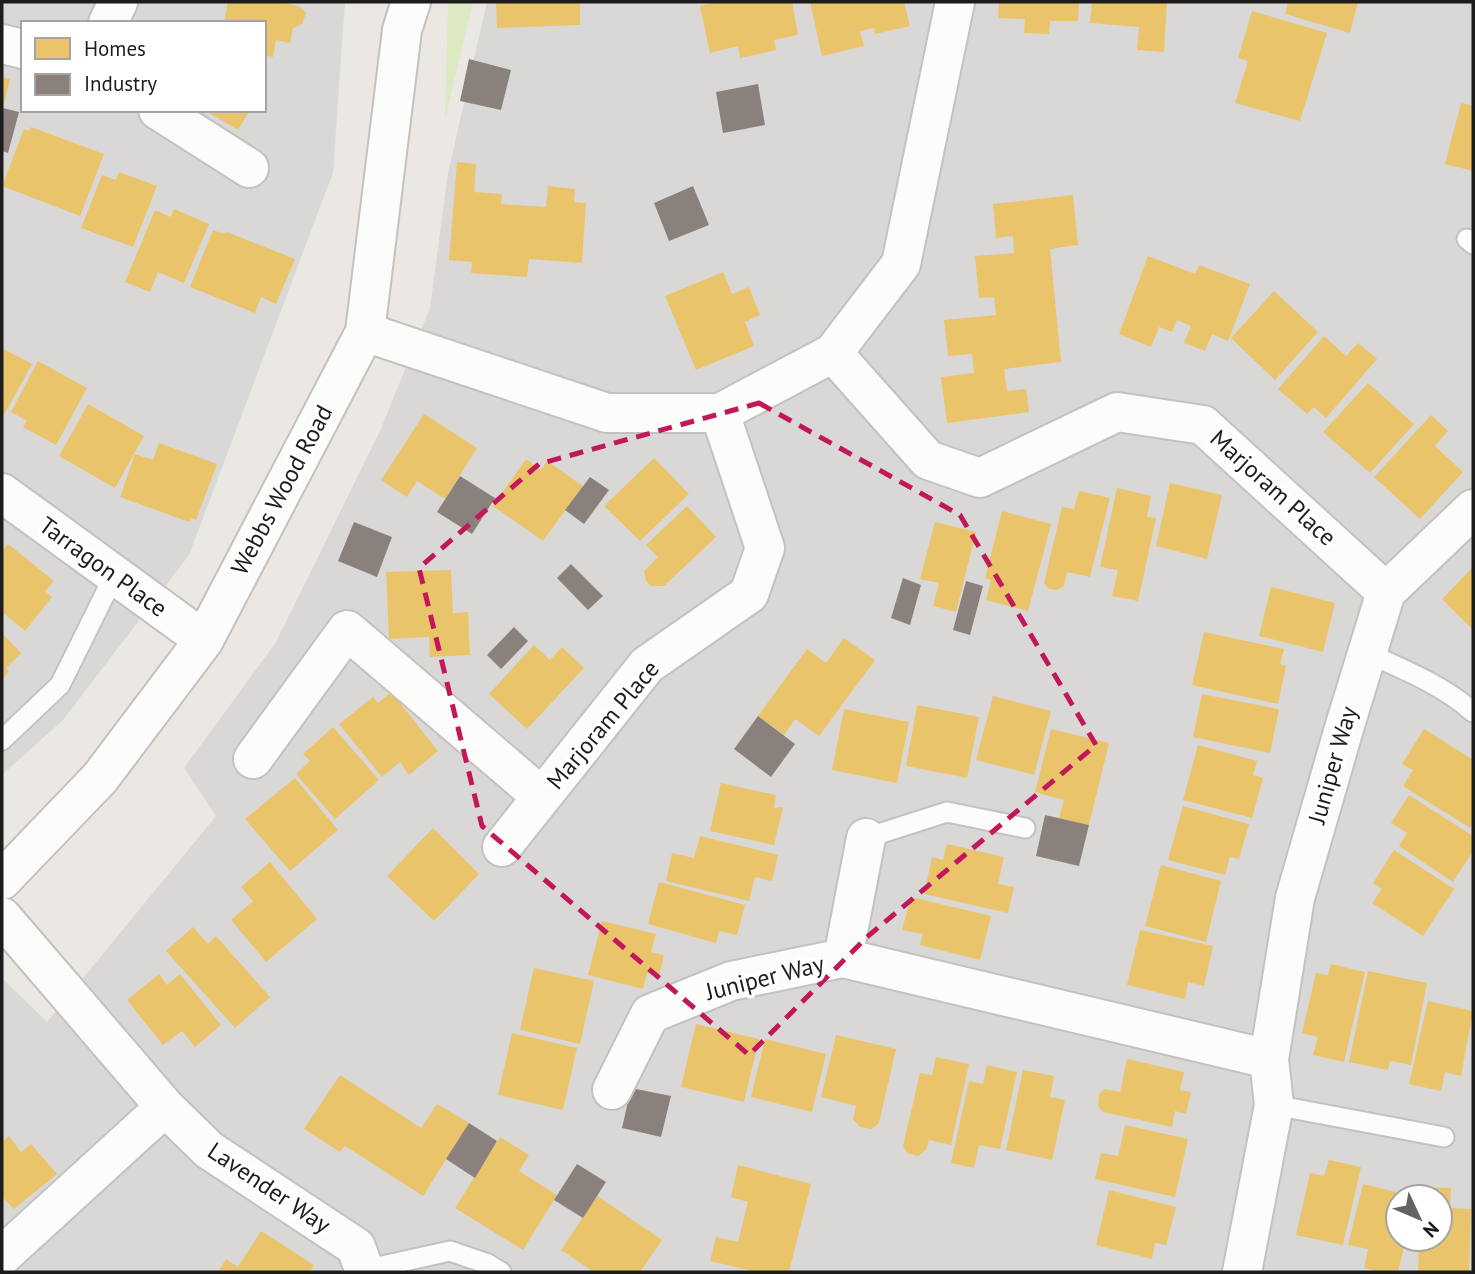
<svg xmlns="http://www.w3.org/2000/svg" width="1475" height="1274" font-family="'PT Sans',sans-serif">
<rect width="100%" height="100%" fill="#ebe8e4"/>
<path fill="#dad8d6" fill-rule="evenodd" d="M2 2H345L333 173 189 555 63 720 2 775ZM23 23H264V110H23Z
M487 2H1473V1272H2V978L47 1022 216 816 184 768 276 642 380 431 430 308 448 173ZM1398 1197H1440V1239H1398Z"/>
<path fill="#dce9c2" d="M448 2H473L445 120Z"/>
<path fill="#e9c46a" d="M228 2H280L299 6 306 13 302 24 293 28 290 43 276 40 273 57 264 55V23H224Z
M496 2H580V25L497 28Z
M719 2H792L798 35 774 40 776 50 740 58 738 46 710 53 700 6Z
M810 2H904L910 26 875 34 874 28 860 31 864 46 822 56Z
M999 2H1079L1078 21H1050L1049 34 1024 33 1025 19 998 18Z
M1092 2H1167L1164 52 1137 50 1139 27 1090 23Z
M1288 2H1358L1350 33 1285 14Z
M1252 11 1327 33 1300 121 1235 103 1248 61 1238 58Z
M2 77 10 79 3 108H2Z
M1461 103 1473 106V171L1445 164Z
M204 110H250L238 130Z
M31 127 104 154 80 216 2 186 24 129 29 131Z
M457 162 476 164 474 192 502 194 501 204 546 207 548 186 575 189 574 202 586 203 582 263 529 259 527 277 471 273 472 262 449 260Z
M119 172 157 186 133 247 81 228 102 175 116 180Z
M1073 195 1078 245 1050 249 1061 362 1004 369 1007 391 1026 389 1029 412 947 423 941 377 974 373 972 354 948 356 944 320 996 315 994 297 979 298 975 256 1014 253 1013 236 996 238 993 204Z
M174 209 209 224 184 283 158 272 150 292 125 282 155 210 171 217Z
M213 230 224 234 227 232 295 259 276 304 261 297 255 313 190 287Z
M1148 256 1195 274 1199 265 1250 284 1228 341 1212 334 1205 351 1184 343 1191 326 1177 320 1172 332 1159 327 1151 347 1119 334Z
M723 272 732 294 749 287 760 315 745 322 754 346 696 370 665 296Z
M1274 291 1318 332 1275 380 1231 338Z
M1324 336 1346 356 1358 343 1377 359 1326 418 1314 407 1307 414 1278 389Z
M2 348 32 364 4 415 2 414Z
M38 361 87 388 56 445 23 427 27 421 11 412Z
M1368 383 1414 424 1370 473 1323 432Z
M88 404 144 436 115 488 59 456Z
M424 414 477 448 445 499 417 481 407 497 381 480Z
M1431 415 1448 431 1435 446 1463 472 1420 519 1374 477Z
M159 443 217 464 196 520 192 518 189 522 120 497 135 454 153 460Z
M654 458 689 494 640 541 604 506Z
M526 459 541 470 547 461 583 486 543 541 493 506Z
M1170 483 1222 495 1207 559 1156 546Z
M1117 488 1151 496 1147 517 1156 518 1138 601 1112 596 1118 570 1100 567Z
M1079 491 1110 498 1090 577 1067 572 1064 586 1057 590 1049 589 1044 583 1062 507 1074 509Z
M687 506 716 537 664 586H651L646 581 644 571 658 557 646 545Z
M1002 511 1051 524 1028 611 986 600 991 580 985 578Z
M935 522 976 532 956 612 933 606 939 583 920 579Z
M8 544 54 581 45 591 52 597 25 631 2 612V551Z
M1473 567V630L1442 599Z
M451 570 453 613 468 612 470 655 430 657 429 637 389 639 386 572Z
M1271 587 1335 603 1323 652 1259 636Z
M1204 632 1284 649 1280 664 1286 666 1278 704 1192 685Z
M2 633 21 653 6 668 9 672 2 680Z
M844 638 875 660 819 736 795 719 784 735 758 716 807 649 826 663Z
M534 645 550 660 562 647 584 668 527 729 489 694Z
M391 692 438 751 409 775 400 762 382 777 339 724 373 697 378 703Z
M1202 694 1279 709 1270 753 1193 737Z
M993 696 1051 711 1034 775 976 760Z
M917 705 979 717 967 778 906 766Z
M844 709 909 722 897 783 832 770Z
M333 727 379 780 335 819 296 774 310 761 303 754Z
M1051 729 1109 743 1089 825 1059 818 1064 800 1035 792Z
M1424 729 1473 760V823L1470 828 1403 786 1413 770 1402 764Z
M1198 745 1257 761 1253 775 1263 778 1252 818 1183 800Z
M295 778 338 830 290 871 245 819Z
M721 783 776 795 774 808 783 807 774 845 710 831Z
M1409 795 1473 836V851L1453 882 1399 846 1407 833 1391 823Z
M1183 806 1249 824 1239 859 1230 857 1225 875 1168 860Z
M433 828 479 874 434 921 387 876Z
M700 836 778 855 772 881 755 877 749 901 666 881 672 853 694 858Z
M947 844 1004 857 998 884 1014 887 1008 913 924 894 932 857 943 860Z
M1394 850 1454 889 1423 936 1372 903 1382 889 1373 883Z
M270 862 317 919 266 962 231 920 253 901 241 887Z
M1161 865 1221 881 1206 942 1145 926Z
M659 882 745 905 737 935 719 931 716 943 648 924Z
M911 897 991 916 980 960 920 945 923 934 902 930Z
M602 921 656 934 651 952 664 955 659 976 647 973 643 989 588 975Z
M193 927 208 944 216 936 270 997 235 1028 166 951Z
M1140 930 1213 946 1204 986 1188 982 1185 999 1127 985Z
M1331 964 1365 972 1344 1062 1313 1055 1318 1037 1302 1033 1316 973 1328 975Z
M534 968 594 981 580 1044 520 1030Z
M1368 971 1427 983 1411 1065 1390 1061 1388 1070 1349 1062Z
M159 974 167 985 180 974 221 1025 195 1047 182 1031 163 1045 127 1000Z
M1428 1001 1473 1011 1461 1076 1445 1072 1441 1091 1409 1084Z
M696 1024 759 1039 744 1102 681 1087Z
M512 1033 577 1048 563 1110 498 1095Z
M836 1035 896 1049 879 1123 872 1129 860 1127 853 1119 856 1106 821 1097Z
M765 1039 826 1054 812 1112 751 1097Z
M936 1057 969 1064 951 1145 929 1140 926 1150 918 1156 907 1153 903 1146 920 1073 932 1075Z
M1127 1059 1184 1072 1180 1090 1191 1092 1186 1114 1175 1111 1172 1127 1103 1112 1098 1106 1099 1094 1105 1089 1120 1092Z
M987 1065 1017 1072 1000 1149 979 1145 974 1168 951 1163 969 1081 983 1084Z
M1023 1070 1054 1076 1050 1097 1065 1100 1052 1160 1006 1150Z
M340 1075 421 1128 437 1104 469 1123 423 1196 345 1146 340 1152 304 1129Z
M1125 1125 1188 1139 1175 1197 1095 1179 1101 1153 1118 1156Z
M9 1136 21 1152 31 1144 57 1174 14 1209 2 1197V1142Z
M500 1137 529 1155 519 1171 557 1195 523 1250 455 1208Z
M1329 1160 1361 1167 1343 1245 1296 1235 1310 1173 1324 1176Z
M738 1165 811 1184 789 1272H757L710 1261 716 1237 738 1242 748 1202 731 1197Z
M1363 1184 1412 1196 1398 1197V1239H1406L1398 1272H1380L1364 1268 1368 1249 1348 1245Z
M1420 1187 1451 1188 1450 1208 1471 1209 1469 1272H1418L1419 1239H1440V1197H1419Z
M1109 1190 1176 1207 1166 1245 1155 1243 1152 1259 1096 1245Z
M597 1196 662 1240 640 1272H594L561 1250Z
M261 1231 314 1265 310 1272H218L226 1259 238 1267Z"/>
<path fill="#8a817c" d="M469 59 511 70 501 110 460 101Z
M758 84 765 125 723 133 716 92Z
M3 108 19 112 8 153 2 151Z
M693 186 709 225 669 241 654 203Z
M460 476 495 498 472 534 437 512Z
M590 477 609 490 584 524 565 510Z
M354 522 392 537 377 577 338 561Z
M571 564 603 596 588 610 557 578Z
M903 578 921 585 910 625 891 618Z
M966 581 983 586 970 635 953 630Z
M514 627 528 641 501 669 487 655Z
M758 716 795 744 771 777 734 749Z
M1045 815 1089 825 1079 866 1036 856Z
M631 1088 671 1096 661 1137 622 1128Z
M469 1123 497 1141 475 1178 446 1159Z
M577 1164 606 1182 583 1218 554 1200Z"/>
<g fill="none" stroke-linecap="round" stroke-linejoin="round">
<g stroke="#c3c2c0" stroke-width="23">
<path id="lane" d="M1467 239 1473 244
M1367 653C1405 670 1442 685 1473 712
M2 740 60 685 114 576
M866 838 947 812 1025 828
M1274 1105 1444 1137
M364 1270 450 1251 488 1264 501 1272"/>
</g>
<g stroke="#c3c2c0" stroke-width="42">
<path id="street" d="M108 23 118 2
M2 44 23 49
M158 110 249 168
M365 332 607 413H720L833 353 928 460 980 478 1117 412 1203 425 1386 592
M833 353 901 264 955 2
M2 493 204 640
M253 759 347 630 542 797
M502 847 647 665 749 594 765 548 720 413
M2 880 100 778 204 640 365 332 402 30 411 2
M2 917 165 1107 209 1150 356 1247 365 1272
M843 958 866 838
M612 1090 650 1014 731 981 843 958 1269 1059
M2 1256 165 1107
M1242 1272 1274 1105 1269 1059 1295 898 1345 725 1386 592 1473 509"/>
</g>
<use href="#lane" stroke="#fcfcfb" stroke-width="19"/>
<use href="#street" stroke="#fcfcfb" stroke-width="38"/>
</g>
<path fill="none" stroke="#c2185b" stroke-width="5" stroke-dasharray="14 9" stroke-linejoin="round" d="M759 403 960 515 1096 745 867 937 749 1055 482 826 419 568 539 464Z"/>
<g text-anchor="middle" stroke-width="7" stroke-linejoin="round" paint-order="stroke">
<g font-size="24" fill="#1c1c1c" stroke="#fff">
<text transform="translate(1273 488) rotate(42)" y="8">Marjoram Place</text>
<text transform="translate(282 490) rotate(-62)" y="8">Webbs Wood Road</text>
<text transform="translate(103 567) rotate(36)" y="8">Tarragon Place</text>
<text transform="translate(603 725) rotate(-50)" y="8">Marjoram Place</text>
<text transform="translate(1333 765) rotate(-74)" y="8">Juniper Way</text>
<text transform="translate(765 978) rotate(-14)" y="8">Juniper Way</text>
<text transform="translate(269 1188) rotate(34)" y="8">Lavender Way</text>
</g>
</g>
<rect width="1475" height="1274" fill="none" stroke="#1c1c1c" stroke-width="7"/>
<rect x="21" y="21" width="245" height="91" fill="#ffffff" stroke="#a4a4a4" stroke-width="2"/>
<rect x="35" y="38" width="35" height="21" fill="#e9c46a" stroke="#a4a4a4" stroke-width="2"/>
<text x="84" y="56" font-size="21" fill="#1c1c1c">Homes</text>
<rect x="35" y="74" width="35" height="21" fill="#8a817c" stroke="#a4a4a4" stroke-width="2"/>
<text x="84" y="91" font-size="21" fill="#1c1c1c">Industry</text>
<g transform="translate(1419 1218) rotate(134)"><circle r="33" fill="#ffffff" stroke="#a4a4a4" stroke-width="2"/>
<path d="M0-5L12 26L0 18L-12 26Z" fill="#646362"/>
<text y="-10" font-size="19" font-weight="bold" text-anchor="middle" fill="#1c1c1c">N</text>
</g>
</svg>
